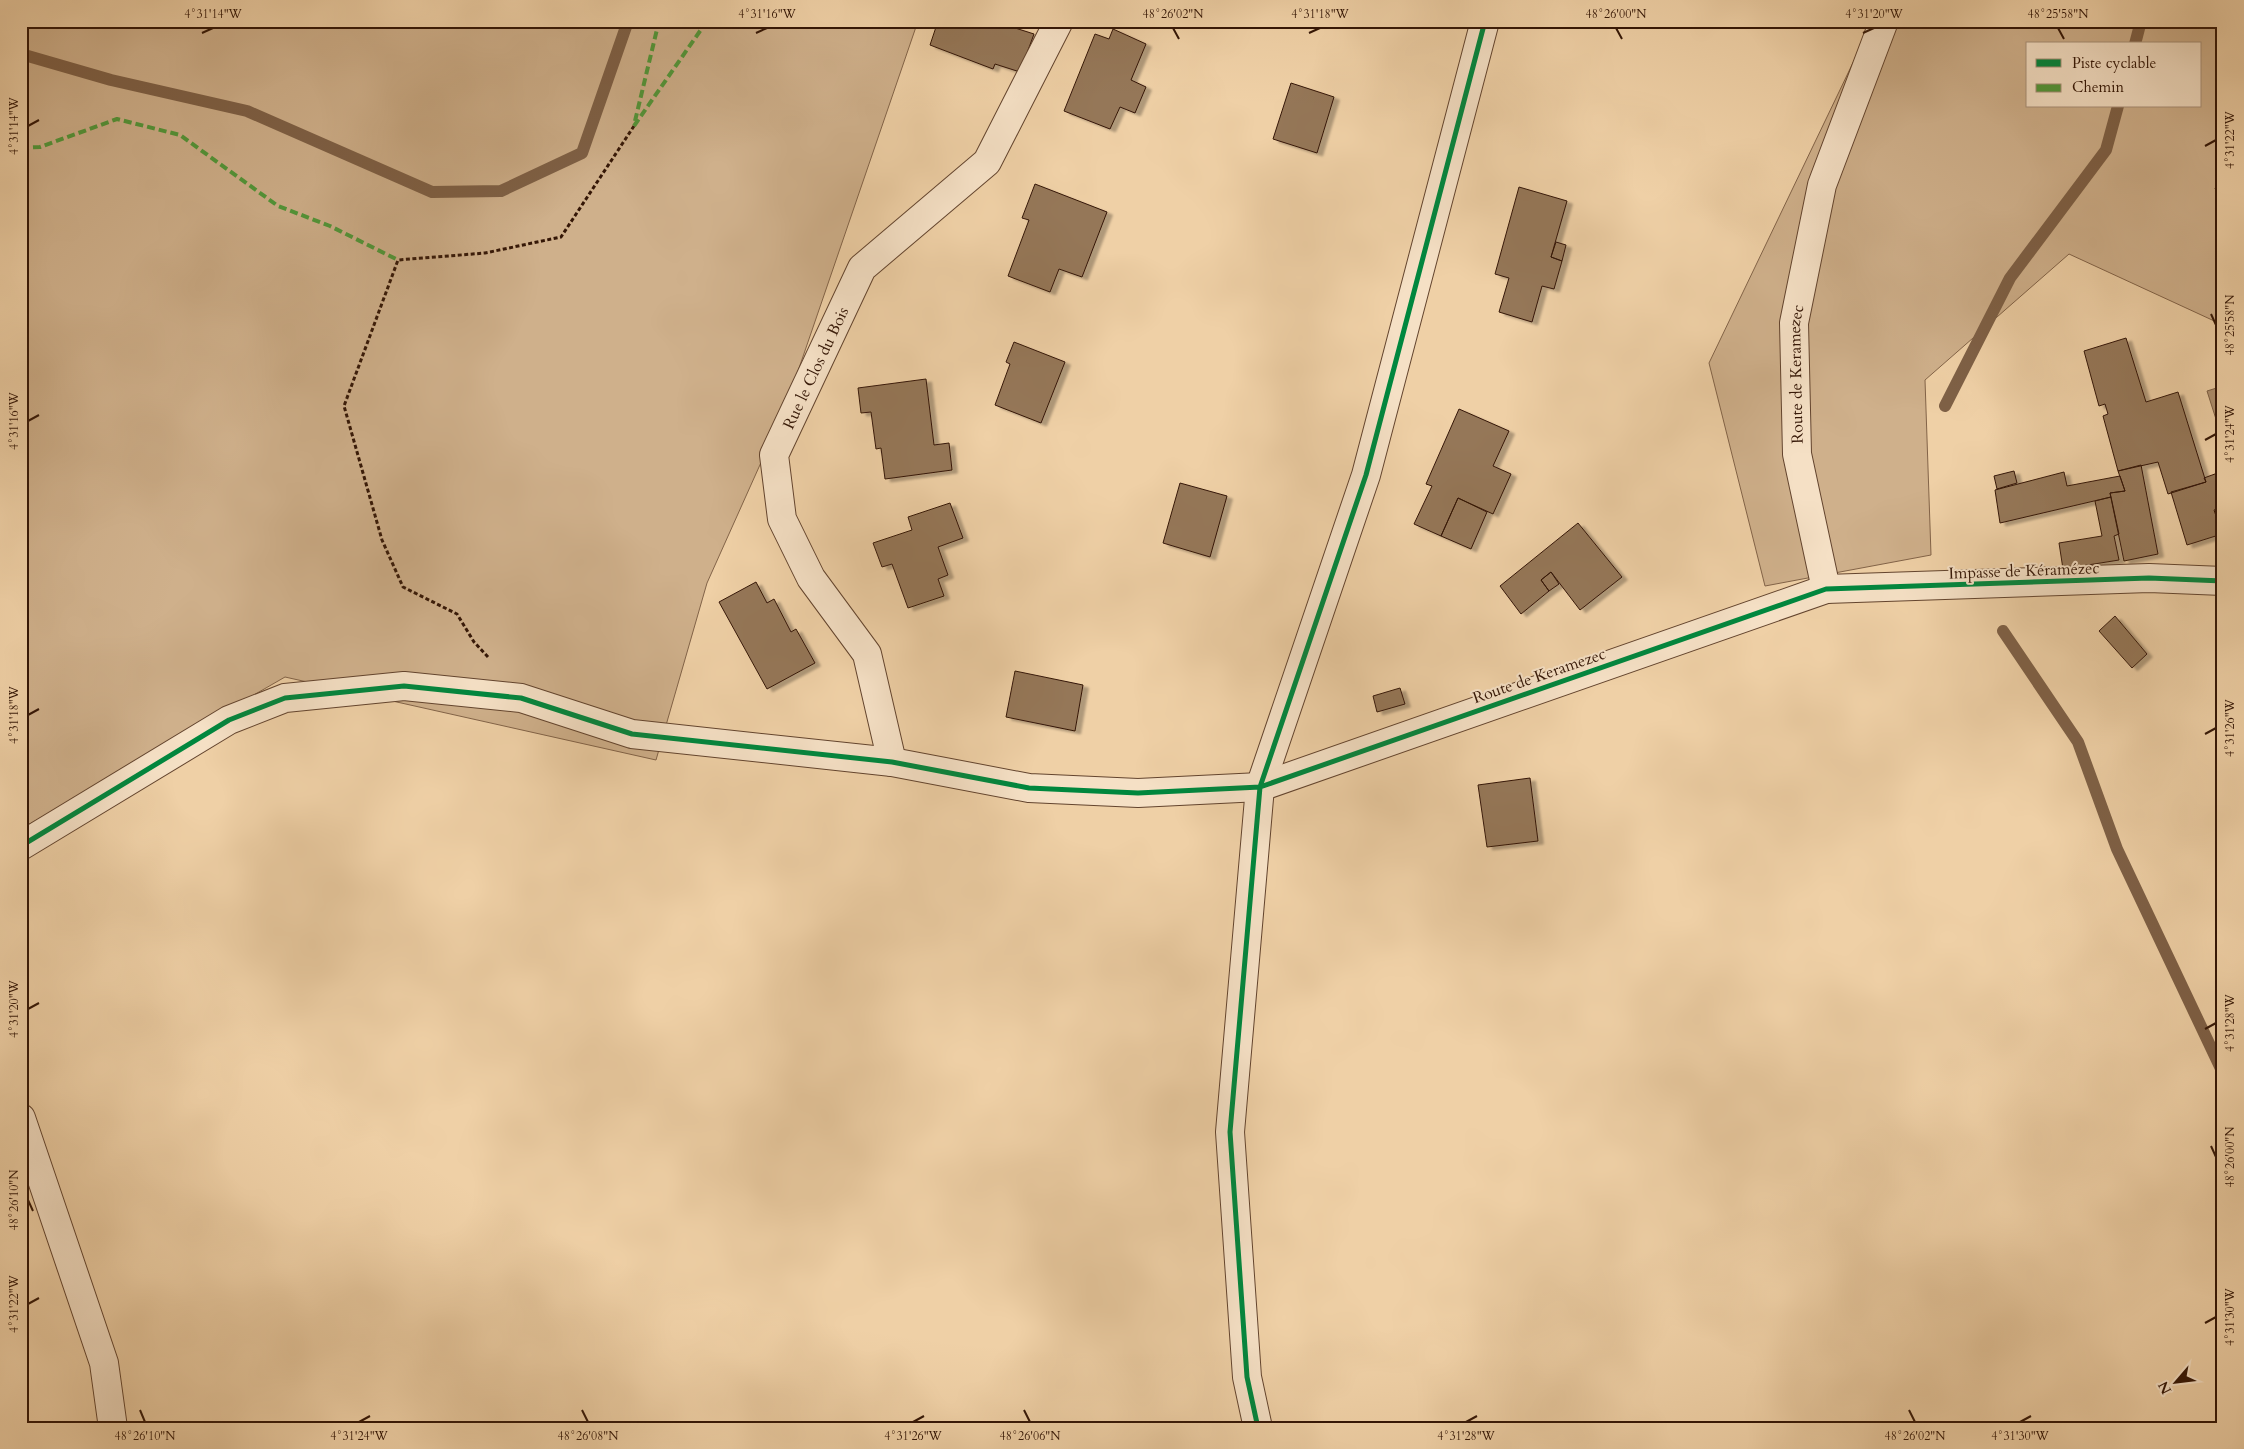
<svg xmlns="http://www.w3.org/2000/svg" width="2244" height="1449" font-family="Cardo,serif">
<defs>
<filter id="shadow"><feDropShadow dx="5.5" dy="3" stdDeviation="1" flood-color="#0004"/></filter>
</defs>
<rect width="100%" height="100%" fill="#efd0a6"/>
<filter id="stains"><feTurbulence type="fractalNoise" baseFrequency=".004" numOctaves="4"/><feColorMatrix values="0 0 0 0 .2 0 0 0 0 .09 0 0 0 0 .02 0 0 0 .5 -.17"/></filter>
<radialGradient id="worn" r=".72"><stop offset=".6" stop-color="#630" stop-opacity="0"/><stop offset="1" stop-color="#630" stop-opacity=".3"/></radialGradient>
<path fill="#cfb08b" stroke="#826348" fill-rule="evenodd" d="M21 21H918L785 409 707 583 656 760 285 677 21 829Z
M1873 21H2223V325L2069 254 1925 380 1931 555 1765 586 1709 363ZM2028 44H2200V106H2028Z"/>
<path fill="#af9170" stroke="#7e6046" d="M2223 386V441L2207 391Z"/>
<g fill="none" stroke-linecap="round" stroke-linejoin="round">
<path stroke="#7e6046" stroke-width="12" d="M2135 44 2141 21
M21 54 111 80 247 111 432 192 501 191 582 153 628 21
M1945 406 2010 278 2106 150 2118 106
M2003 631 2078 742 2117 849 2223 1073
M2221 1428 2223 1416"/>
</g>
<path fill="#957759" stroke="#341606" filter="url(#shadow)" d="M938 21H1014L1012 27 1034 34 1020 72 995 64 993 69 930 45Z
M1113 29 1146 44 1131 80 1146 87 1135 113 1120 107 1110 129 1064 111 1095 34 1109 39Z
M1291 83 1334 97 1317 153 1273 139Z
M1035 184 1107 212 1082 277 1059 269 1050 292 1008 276 1029 220 1022 218Z
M2223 185V208L2215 188Z
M1519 187 1567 201 1551 257 1562 261 1554 289 1542 286 1532 322 1499 312 1509 278 1495 274Z
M1556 242 1566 245 1562 261 1551 257Z
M2126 338 2146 402 2178 392 2206 482 2168 494 2158 462 2118 471 2103 416 2108 414 2105 404 2099 406 2084 351Z
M1014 342 1065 362 1041 423 995 405 1010 364 1006 362Z
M926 379 934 445 949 443 952 470 885 479 881 448 876 449 871 412 861 413 858 388Z
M1459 409 1509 431 1493 466 1511 474 1493 514 1458 498 1441 536 1414 524 1432 486 1426 484Z
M2141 465 2158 554 2124 561 2110 493 2125 491 2118 471Z
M2014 471 2017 483 1997 489 1994 476Z
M2223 471V507L2214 510 2222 534 2187 545 2171 492 2206 482 2204 478Z
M2064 472 2067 486 2120 476 2125 491 2110 493 2111 497 2000 523 1995 490Z
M1180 483 1227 496 1210 557 1163 543Z
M2111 497 2119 534 2114 536 2119 560 2063 569 2059 543 2102 536 2095 501Z
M1458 498 1487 512 1471 549 1441 536Z
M950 503 963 538 938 547 948 575 938 579 944 596 908 608 892 564 882 567 873 543 912 530 908 517Z
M1578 523 1622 577 1580 610 1551 572 1541 580 1549 591 1521 614 1500 586Z
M1551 572 1559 584 1549 591 1541 580Z
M756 582 767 603 774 599 791 632 796 629 815 663 767 689 719 602Z
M2115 616 2147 654 2132 668 2099 631Z
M1015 671 1083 685 1075 731 1006 717Z
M1400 688 1405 704 1377 712 1373 696Z
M1530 778 1538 841 1487 847 1478 785Z"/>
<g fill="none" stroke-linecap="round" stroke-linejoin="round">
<g stroke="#63442e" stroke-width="30">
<g id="minor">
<path id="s1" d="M1826 589 1797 454 1794 323 1822 185 1884 21"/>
<path id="s2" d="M892 762 867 654 811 578 782 519 774 455 862 268 987 162 1059 21"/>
<path d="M21 846 229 720 285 698 404 686 521 698 632 734 892 762 1029 788 1138 793 1260 787 1826 589 2149 578 2223 581"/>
<path d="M21 1118 104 1363 113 1428"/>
<path d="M1258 1428 1247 1377 1230 1132 1260 787 1366 475 1485 21"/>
</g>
</g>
<path stroke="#341606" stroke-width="3" stroke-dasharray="4 2.5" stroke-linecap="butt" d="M488 657 474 642 457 614 403 587 382 540 344 406 398 260 485 253 561 237 634 126"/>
<use href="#minor" stroke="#f5e0c5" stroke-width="28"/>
<path stroke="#51983a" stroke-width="4" stroke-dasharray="8 4" stroke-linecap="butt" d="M635 121 659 21
M634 126 707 21
M21 148 40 147 117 119 180 135 278 206 330 226 398 260"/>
<g stroke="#f5e0c5" stroke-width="8">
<path id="cycleway" d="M21 846 229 720 285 698 404 686 521 698 632 734 892 762 1029 788 1138 793 1260 787 1826 589 2149 578 2223 581
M1258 1428 1247 1377 1230 1132 1260 787 1366 475 1485 21"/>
</g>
<use href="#cycleway" stroke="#00873e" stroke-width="5"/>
</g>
<path fill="none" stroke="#341606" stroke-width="2" d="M1173 28 1179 39M1616 28 1622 39M2058 28 2064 39M202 33 213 28M756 33 767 28M1309 33 1320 28M1863 33 1874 28M28 126 39 120M2205 146 2216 140M2211 314 2216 325M28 421 39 415M2205 440 2216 434M28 715 39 709M2205 734 2216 728M28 1009 39 1003M2205 1029 2216 1023M2211 1146 2216 1157M28 1200 33 1211M28 1304 39 1298M2205 1323 2216 1317M140 1410 145 1422M582 1410 588 1422M1024 1410 1030 1422M1909 1410 1915 1422M359 1422 370 1416M913 1422 924 1416M1466 1422 1477 1416M2020 1422 2031 1416"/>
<g text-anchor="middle" stroke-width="4" stroke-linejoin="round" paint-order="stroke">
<g font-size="16" fill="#341606" stroke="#f5e0c5">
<text dy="6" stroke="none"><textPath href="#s2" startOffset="432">Rue le Clos du Bois</textPath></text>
<text dy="6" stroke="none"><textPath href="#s1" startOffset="218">Route de Keramezec</textPath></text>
<text transform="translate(2024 570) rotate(-2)" y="6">Impasse de Kéramézec</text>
<text transform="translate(1539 675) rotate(-19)" y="6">Route de Keramezec</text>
</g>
</g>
<rect width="2244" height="1449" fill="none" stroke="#efd0a6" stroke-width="55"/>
<rect x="2026" y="42" width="175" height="65" fill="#f5e0c5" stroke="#a88f79"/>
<rect x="2036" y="59" width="25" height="8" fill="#00873e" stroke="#a88f79"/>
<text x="2072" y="68" font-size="15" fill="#341606">Piste cyclable</text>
<rect x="2036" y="84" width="25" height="8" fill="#51983a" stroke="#a88f79"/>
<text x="2072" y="92" font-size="15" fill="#341606">Chemin</text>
<g transform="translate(2176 1382) rotate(242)" stroke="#f5e0c5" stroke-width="4" paint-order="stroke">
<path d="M0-4L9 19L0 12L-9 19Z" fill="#341606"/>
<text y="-8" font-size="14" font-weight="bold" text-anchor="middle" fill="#341606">N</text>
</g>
<rect x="28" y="28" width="2188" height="1394" fill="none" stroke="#341606" stroke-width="2"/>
<g font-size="12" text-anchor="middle" fill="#341606">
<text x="213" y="18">4°31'14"W</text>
<text x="767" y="18">4°31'16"W</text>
<text x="1173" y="18">48°26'02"N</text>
<text x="1320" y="18">4°31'18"W</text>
<text x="1616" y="18">48°26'00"N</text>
<text x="1874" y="18">4°31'20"W</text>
<text x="2058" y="18">48°25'58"N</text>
<text transform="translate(14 126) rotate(-90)" y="4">4°31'14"W</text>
<text transform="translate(2230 140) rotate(-90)" y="4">4°31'22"W</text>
<text transform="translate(2230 325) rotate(-90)" y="4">48°25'58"N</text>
<text transform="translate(14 421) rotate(-90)" y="4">4°31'16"W</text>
<text transform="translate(2230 434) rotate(-90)" y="4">4°31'24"W</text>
<text transform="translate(14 715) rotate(-90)" y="4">4°31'18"W</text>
<text transform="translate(2230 728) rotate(-90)" y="4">4°31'26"W</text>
<text transform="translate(14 1009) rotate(-90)" y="4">4°31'20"W</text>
<text transform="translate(2230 1023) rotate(-90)" y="4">4°31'28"W</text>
<text transform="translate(2230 1157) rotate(-90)" y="4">48°26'00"N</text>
<text transform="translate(14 1200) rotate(-90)" y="4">48°26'10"N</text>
<text transform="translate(14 1304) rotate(-90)" y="4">4°31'22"W</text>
<text transform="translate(2230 1317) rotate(-90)" y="4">4°31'30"W</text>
<text x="145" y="1440">48°26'10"N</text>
<text x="359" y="1440">4°31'24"W</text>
<text x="588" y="1440">48°26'08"N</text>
<text x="913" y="1440">4°31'26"W</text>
<text x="1030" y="1440">48°26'06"N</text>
<text x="1466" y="1440">4°31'28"W</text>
<text x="1915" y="1440">48°26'02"N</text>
<text x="2020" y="1440">4°31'30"W</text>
</g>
<rect width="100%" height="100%" filter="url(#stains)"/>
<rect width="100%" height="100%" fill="url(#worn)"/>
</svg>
